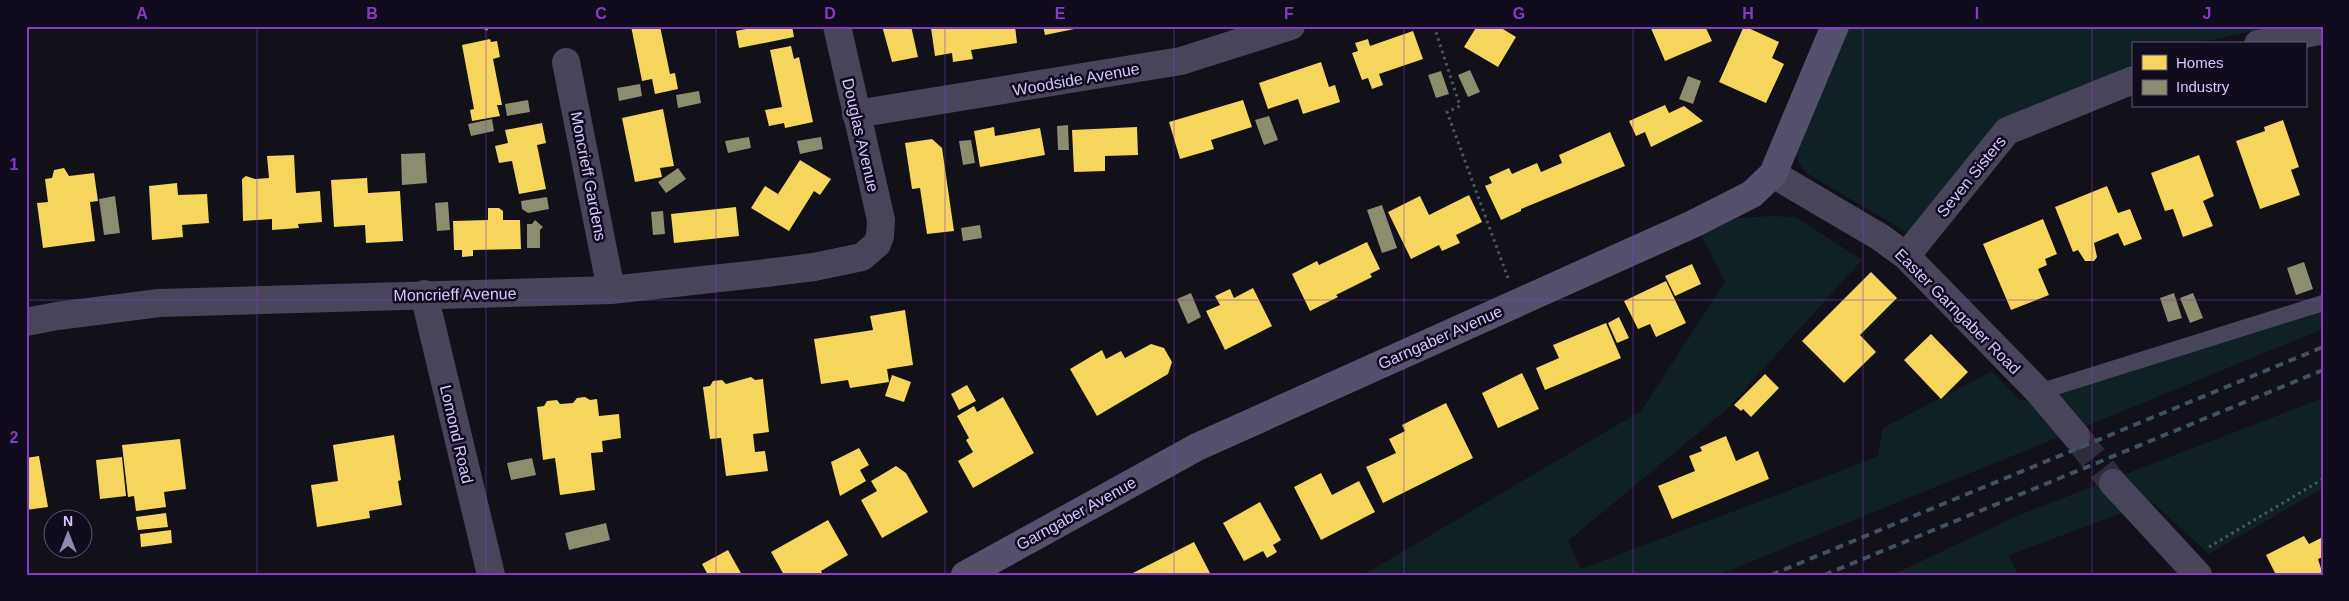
<svg xmlns="http://www.w3.org/2000/svg" width="2349" height="601" font-family="Helvetica,sans-serif">
<rect width="100%" height="100%" fill="#121019"/>
<path fill="#0f2124" d="M1843 26H2276L2194 44H2133V64L1998 124 1908 233 1808 174 1798 163 1796 143Z
M1773 216 1796 217 1862 260 1726 410 1568 541 1581 569 1877 457 1883 428 1992 371 2021 401 2031 398 2064 435 1718 575H1363L1641 411 1725 282 1701 235 1736 218Z
M2323 308V329L2084 427 2051 392Z
M2323 398V488L2209 554 2152 502 2009 555 2018 575H1892L2019 515Z"/>
<path fill="#f6d55c" d="M631 26H660L670 74 675 73 678 89 655 94 652 79 642 81Z
M751 26H792L794 37 739 48 736 31 751 28Z
M882 26H911L918 57 892 62Z
M942 26H1015L1017 43 971 50 973 59 953 62 952 53 935 56 931 28Z
M1043 26H1084V27L1045 35Z
M1477 26H1498L1516 37 1498 67 1464 47Z
M1650 26H1705L1712 41 1665 61Z
M1744 26 1779 42 1772 58 1784 64 1766 103 1719 82Z
M1413 31 1423 59 1379 74 1383 85 1372 89 1368 78 1362 80 1352 53 1358 51 1355 43 1368 39 1370 46Z
M490 39 491 42 497 41 500 57 493 59 502 105H497L500 116 472 121 470 110 474 109 462 45Z
M791 46 794 59 799 57 813 122 785 128 784 123 769 126 765 110 782 107 770 50Z
M1321 62 1329 87 1335 85 1340 102 1303 114 1298 99 1268 109 1259 83Z
M1243 100 1252 127 1211 140 1214 149 1180 159 1169 122Z
M1665 105 1669 113 1684 106 1703 121 1651 147 1645 132 1636 136 1629 121Z
M663 109 674 166 660 168 662 177 635 182 622 118Z
M2283 120 2299 167 2291 170 2300 195 2260 209 2236 141 2265 131 2264 127Z
M542 123 546 143 537 145 546 189 519 194 512 161 499 163 495 146 508 143 505 130Z
M994 127 995 136 1040 128 1045 155 980 167 974 131Z
M1137 127 1138 155 1105 156V171L1074 172 1072 130Z
M1610 132 1625 166 1521 209V211L1501 220 1485 186 1492 183 1489 177 1509 168 1512 174 1537 163 1541 172 1562 163 1559 155Z
M932 139 942 148 954 231 927 234 920 188 912 189 905 143Z
M294 155 296 193 320 191 322 222 298 224 299 228 272 230V219L243 221 242 179 246 176 255 179 269 178 267 156Z
M2199 155 2214 196 2203 201 2213 226 2183 237 2173 209 2165 211 2151 173Z
M800 160 831 179 820 195 814 191 789 231 751 208 765 186 778 194Z
M64 168 69 176 94 173 98 201 90 202 95 241 43 248 37 203 48 202 45 179 52 178 54 170Z
M367 178 368 193 400 191 403 241 366 243 365 225 334 227 331 180Z
M177 183 178 195 207 194 209 223 182 225 183 237 152 240 149 186Z
M2107 186 2118 213 2130 209 2142 239 2124 246 2118 233 2094 243 2097 257 2094 261H2085L2078 250 2073 252 2055 207Z
M1469 195 1482 222 1456 235 1460 243 1442 251 1439 245 1411 259 1388 212 1420 196 1429 215Z
M736 207 739 236 674 243 671 214Z
M488 208H499L503 211V220H520L521 249 473 250V256L462 257V250H454L453 221 488 220Z
M2043 219 2057 254 2045 259 2047 265 2038 269 2049 295 2011 310 1983 244Z
M1367 242 1380 269 1370 274 1372 277 1336 295 1338 297 1310 311 1292 274 1317 261 1319 265Z
M1692 264 1701 284 1675 296 1665 276Z
M1871 272 1897 298 1860 335 1876 352 1844 383 1802 341Z
M1666 281 1686 323 1656 337 1650 324 1638 329 1624 301Z
M1253 288 1272 326 1225 350 1206 311 1220 305 1215 296 1230 289 1234 298Z
M905 310 913 365 887 369 889 382 850 388 848 380 821 384 814 339 873 330 870 316Z
M1619 317 1629 338 1617 343 1608 323Z
M1606 323 1621 358 1545 390 1536 368 1559 358 1553 345Z
M1931 334 1968 372 1941 399 1904 360Z
M1151 344 1164 348 1172 362 1168 374 1097 416 1070 369 1102 350 1106 359 1121 351 1125 358Z
M1522 373 1539 409 1498 428 1482 393Z
M1765 374 1779 388 1751 417 1743 409 1741 411 1734 405Z
M892 375 911 382 904 402 885 396Z
M751 377 755 380 763 379 769 432 753 434 755 452 765 451 768 471 726 476 721 438 710 439 703 387 710 386 713 381 722 380 726 384Z
M967 385 976 401 959 410 951 394Z
M585 397 590 400 597 399 599 416 619 414 621 438 602 441 603 452 591 453 595 490 560 495 555 458 543 460 537 407 544 406 547 401 557 400 560 404 573 403 577 398Z
M1003 397 1034 453 973 488 958 461 973 452 966 440 969 438 957 416 974 406 977 412Z
M1446 403 1473 458 1383 503 1366 467 1396 453 1389 439 1405 431 1402 425Z
M394 435 401 480 398 481 402 505 369 511 370 518 317 527 311 485 338 481 333 445Z
M1726 436 1736 461 1758 451 1769 479 1672 519 1658 486 1695 471 1689 456 1702 451 1700 447Z
M180 439 186 489 164 492 166 507 136 511 134 496 128 497 122 445Z
M859 448 869 465 860 470 866 481 840 496 831 462Z
M39 456 48 507 26 510V458Z
M122 457 126 496 100 499 96 460Z
M896 466 906 473 928 512 882 538 861 500 877 491 871 481Z
M1321 473 1332 495 1359 481 1375 512 1321 540 1294 487Z
M1260 502 1281 540 1273 545 1277 552 1267 558 1263 551 1244 561 1223 523Z
M166 513 168 527 138 530 136 517Z
M828 520 848 555 821 571 823 575H784L771 552Z
M171 530 172 543 141 547 140 534Z
M2304 536 2309 544 2323 537V557L2318 559 2323 575H2276L2266 555Z
M1194 542 1211 575H1129Z
M728 550 742 575H708L702 564Z"/>
<path fill="#8c8c6e" d="M479 26H490L487 31Z
M1470 70 1480 92 1468 97 1458 75Z
M1441 71 1449 94 1436 98 1428 75Z
M1688 76 1701 81 1693 104 1679 99Z
M640 84 642 96 619 101 617 88Z
M699 91 701 103 678 108 676 95Z
M528 100 530 112 507 116 505 104Z
M1269 116 1278 140 1264 145 1255 120Z
M492 119 494 131 471 136 468 124Z
M1068 125 1069 150H1058L1057 126Z
M749 137 751 148 728 153 725 141Z
M821 137 823 149 800 154 797 141Z
M971 140 975 163 963 165 959 141Z
M425 153 427 183 402 185 401 154Z
M678 168 686 179 666 193 658 182Z
M115 196 120 233 104 235 99 199Z
M547 197 549 209 528 213 522 209 521 201Z
M448 202 450 230 437 231 435 203Z
M1382 205 1397 248 1382 253 1367 210Z
M663 211 665 234 653 235 651 212Z
M535 220 543 227 540 230V248H527V224H532Z
M980 225 982 238 963 241 961 228Z
M2304 262 2313 289 2296 295 2287 268Z
M1191 293 1201 317 1188 324 1177 299Z
M2174 293 2182 318 2168 322 2160 298Z
M2193 293 2203 318 2190 323 2180 298Z
M532 458 536 475 511 480 507 463Z
M606 523 610 540 569 550 565 533Z"/>
<g fill="none" stroke-linecap="round" stroke-linejoin="round">
<path stroke="#2f2c3b" stroke-width="28" stroke-dasharray="28 14" stroke-linecap="butt" d="M2076 436 2113 483"/>
<path stroke="#4c5766" stroke-width="3" stroke-dasharray="2.5 4" stroke-linecap="butt" d="M1434 26 1460 106 1447 112 1508 278
M2209 547 2323 479"/>
<path stroke="#48445a" stroke-width="16" d="M2039 392 2323 303"/>
<path stroke="#48445a" stroke-width="28" d="M2258 44 2323 30
M566 62 611 290
M856 114 1181 61 1291 26
M1773 174 1880 237 1906 256 2039 392 2076 436
M1906 256 2007 131 2133 80
M424 294 491 575
M26 322 57 316 159 303 611 290 766 273 814 267 862 257 877 244 880 236 881 220 837 26
M2113 483 2198 575"/>
<path stroke="#55516d" stroke-width="28" d="M965 575 1197 447 1693 224 1752 194 1773 174 1835 26"/>
<path stroke="#415163" stroke-width="4" stroke-dasharray="8 6" stroke-linecap="butt" d="M1771 575 2323 347
M1824 575 2323 370"/>
</g>
<path fill="none" stroke="#843cc5" stroke-width="1" stroke-opacity="0.55" d="M257 26V575M486 26V575M716 26V575M945 26V575M1174 26V575M1404 26V575M1633 26V575M1863 26V575M2092 26V575M26 300H2323"/>
<g text-anchor="middle" stroke-width="5" stroke-linejoin="round" paint-order="stroke">
<g font-size="16" fill="#d5c8fe" stroke="#110c1d">
<text transform="translate(1076 79) rotate(-10)" y="6">Woodside Avenue</text>
<text transform="translate(861 135) rotate(77)" y="6">Douglas Avenue</text>
<text transform="translate(589 176) rotate(79)" y="6">Moncrieff Gardens</text>
<text transform="translate(1971 176) rotate(-51)" y="6">Seven Sisters</text>
<text transform="translate(455 294) rotate(-1)" y="6">Moncrieff Avenue</text>
<text transform="translate(1958 311) rotate(45)" y="6">Easter Garngaber Road</text>
<text transform="translate(1440 337) rotate(-24)" y="6">Garngaber Avenue</text>
<text transform="translate(457 434) rotate(77)" y="6">Lomond Road</text>
<text transform="translate(1076 513) rotate(-29)" y="6">Garngaber Avenue</text>
</g>
</g>
<rect width="2349" height="601" fill="none" stroke="#110c1d" stroke-width="55"/>
<rect x="2132" y="42" width="175" height="65" fill="#110c1d" stroke="#5f5777"/>
<rect x="2142" y="55" width="25" height="15" fill="#f6d55c" stroke="#5f5777"/>
<text x="2176" y="68" font-size="15" fill="#d5c8fe">Homes</text>
<rect x="2142" y="80" width="25" height="15" fill="#8c8c6e" stroke="#5f5777"/>
<text x="2176" y="92" font-size="15" fill="#d5c8fe">Industry</text>
<g transform="translate(68 534)"><circle r="24" fill="#110c1d" stroke="#5f5777"/>
<path d="M0-4L9 19L0 12L-9 19Z" fill="#9188ae"/>
<text y="-8" font-size="14" font-weight="bold" text-anchor="middle" fill="#d5c8fe">N</text>
</g>
<rect x="28" y="28" width="2294" height="546" fill="none" stroke="#843cc5" stroke-width="2"/>
<g font-size="16" text-anchor="middle" font-weight="bold" fill="#843cc5">
<text x="142" y="19">A</text>
<text x="372" y="19">B</text>
<text x="601" y="19">C</text>
<text x="830" y="19">D</text>
<text x="1060" y="19">E</text>
<text x="1289" y="19">F</text>
<text x="1519" y="19">G</text>
<text x="1748" y="19">H</text>
<text x="1977" y="19">I</text>
<text x="2207" y="19">J</text>
<text x="14" y="170">1</text>
<text x="14" y="443">2</text>
</g>
</svg>
